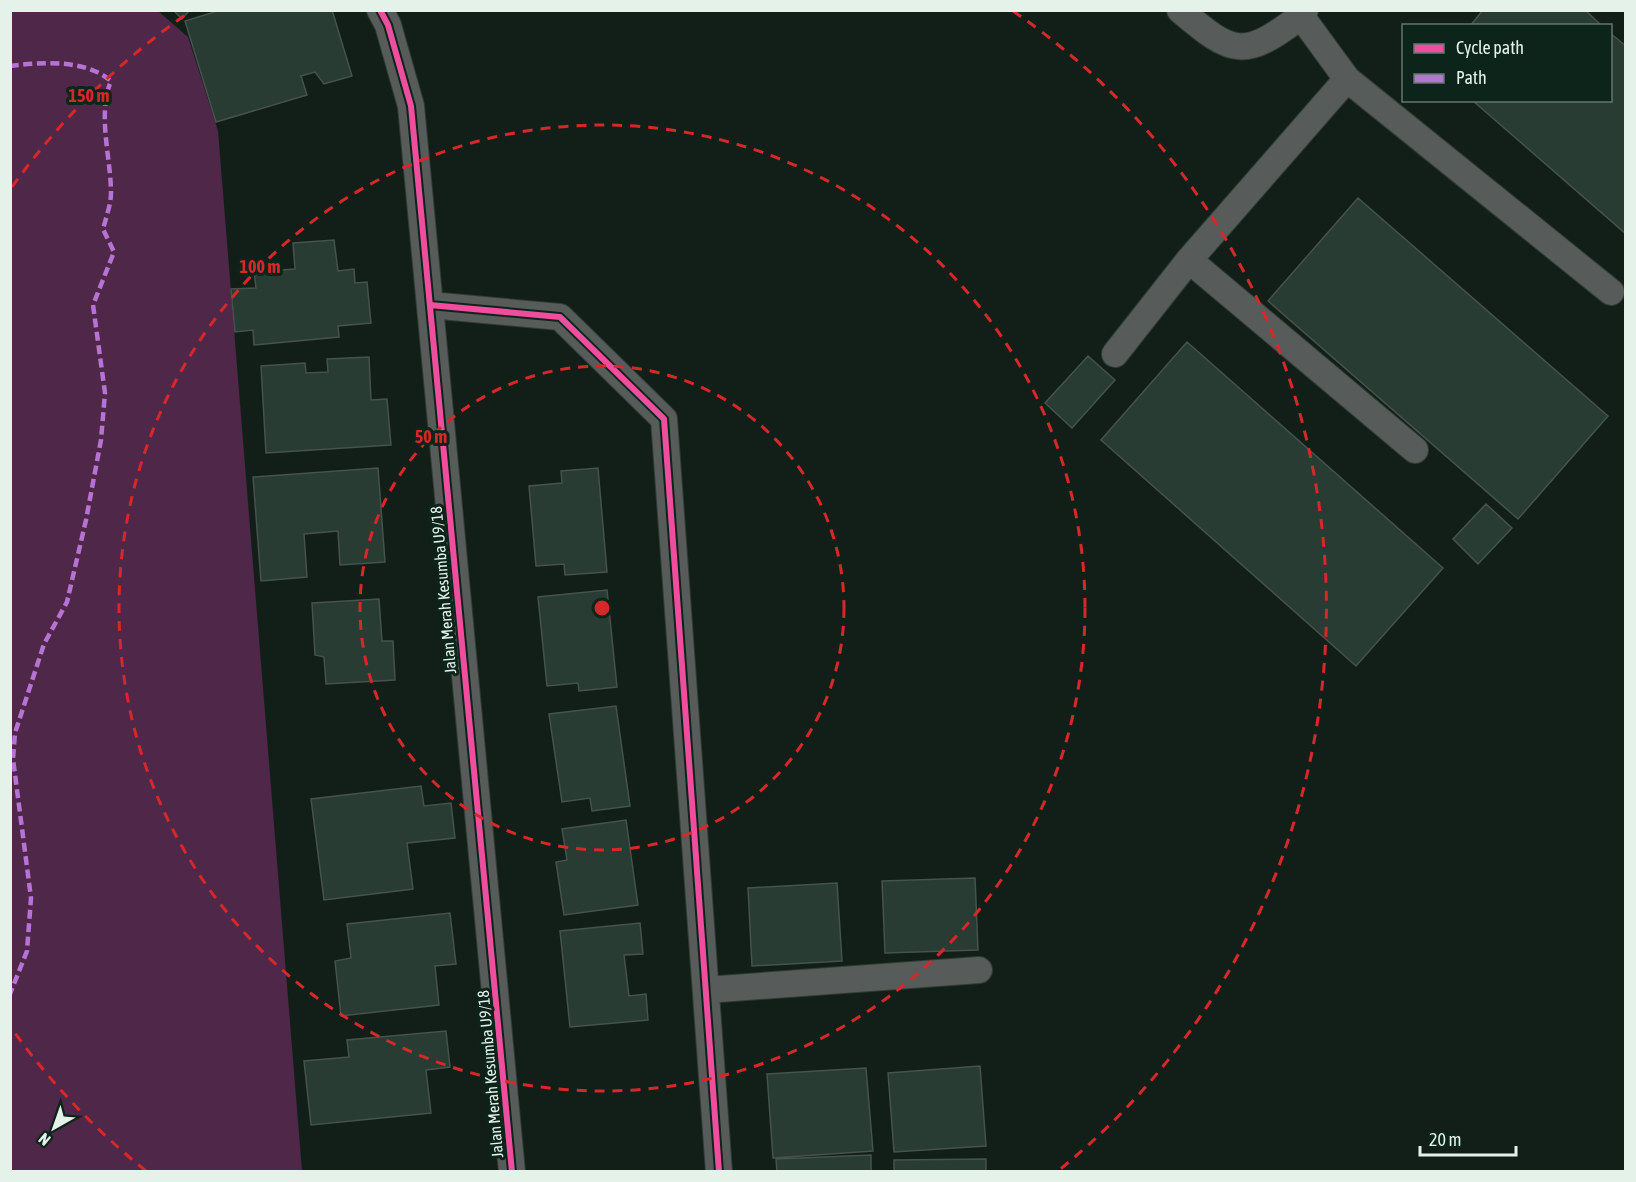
<svg xmlns="http://www.w3.org/2000/svg" width="1636" height="1182" font-family="'Asap Condensed',sans-serif">
<rect width="100%" height="100%" fill="#121f19"/>
<path fill="#4f2748" d="M10 11H158L188 37 218 131 302 1171H11Z"/>
<path fill="#283c34" stroke="#46524c" stroke-width="1.5" d="M173 10H190L182 19Z
M221 10H332L352 76 324 84 315 72 301 76 307 95 216 122 185 21Z
M1483 10H1585L1602 26H1470Z
M1610 33 1626 46V234L1472 100H1610Z
M1358 198 1608 416 1518 519 1268 301Z
M334 240 338 271 354 269 355 283 367 282 371 323 338 326 339 337 254 345 253 330 235 332 231 289 256 288 254 272 295 269 293 243Z
M1187 342 1443 568 1356 666 1101 440Z
M1088 356 1115 380 1072 428 1045 403Z
M369 357 371 400 387 399 391 445 266 453 261 366 305 363 306 373 328 372 327 359Z
M378 468 385 562 340 565 338 531 304 534 307 577 261 581 253 477Z
M598 468 607 572 565 575 564 564 536 566 529 486 562 483 561 471Z
M1486 504 1512 528 1478 564 1453 539Z
M607 590 617 687 579 691 578 683 547 686 538 597Z
M379 599 382 641H393L395 680 326 684 324 657 315 655 312 603Z
M616 706 630 806 592 811 590 798 562 802 549 714Z
M421 786 424 806 451 803 455 838 407 843 413 889 324 900 311 799Z
M626 820 638 905 564 915 556 862 567 860 562 829Z
M975 878 978 950 885 953 882 881Z
M837 883 842 961 752 966 748 888Z
M450 913 456 964 435 966 439 1005 341 1016 335 961 351 958 347 924Z
M640 923 643 954 624 955 629 996 646 994 648 1020 570 1027 560 931Z
M446 1031 450 1067 426 1070 431 1113 311 1125 304 1061 349 1057 347 1040Z
M980 1066 986 1146 894 1152 888 1073Z
M866 1068 873 1151 773 1158 767 1074Z
M871 1155V1172H777L776 1159Z
M986 1159V1172H894V1160Z"/>
<g fill="none" stroke-linecap="round" stroke-linejoin="round">
<g stroke="#303c36" stroke-width="28">
<path id="minor" d="M380 10 388 25 411 106 512 1172
M1180 10C1234 56 1244 59 1301 16
M1347 79 1611 292
M1189 260 1415 450
M430 305 560 317 664 419 719 1172
M1115 354 1189 260 1347 79 1301 16 1305 10
M706 990 979 970"/>
</g>
<use href="#minor" stroke="#575b59" stroke-width="26"/>
<path stroke="#b673d3" stroke-width="4.5" stroke-dasharray="9 4.5" stroke-linecap="butt" d="M10 66C43 62 85 59 111 81 97 114 111 158 111 193 111 204 106 218 103 229L114 252 93 305 105 393 101 440 86 520 67 602 44 644 15 733 13 759 31 898 27 951 10 994"/>
<g stroke="#0d241a" stroke-width="10">
<path id="cycleway" d="M380 10 388 25 411 106 512 1172
M430 305 560 317 664 419 719 1172"/>
</g>
<use href="#cycleway" stroke="#ef4d9e" stroke-width="6"/>
</g>
<g fill="none" stroke="#d62828" stroke-width="3" stroke-dasharray="10 8">
<circle cx="602" cy="608" r="242"/>
<circle cx="602" cy="608" r="483"/>
<path d="M146 1171A725 725 0 0 1 12 1029M12 187A725 725 0 0 1 191 11M1013 11A725 725 0 0 1 1058 1171"/>
</g>
<g text-anchor="middle" stroke-width="6" stroke-linejoin="round" paint-order="stroke">
<g font-size="16" fill="#e4f2ea" stroke="#0d241a">
<text transform="translate(443 590) rotate(-95)" y="6">Jalan Merah Kesumba U9/18</text>
<text transform="translate(490 1074) rotate(-95)" y="6">Jalan Merah Kesumba U9/18</text>
</g>
</g>
<circle cx="602" cy="608" r="9" fill="#d62828" stroke="#0d241a" stroke-width="3"/>
<g font-size="18" text-anchor="middle" font-weight="bold" fill="#d62828" stroke="#0d241a" stroke-width="6" stroke-linejoin="round" paint-order="stroke">
<text x="89" y="102">150 m</text>
<text x="260" y="273">100 m</text>
<text x="431" y="443">50 m</text>
</g>
<rect width="1636" height="1182" fill="none" stroke="#e4f2ea" stroke-width="24"/>
<rect x="1402" y="24" width="210" height="78" fill="#0d241a" stroke="#63766d" stroke-width="1.5"/>
<rect x="1414" y="44" width="30" height="9" fill="#ef4d9e" stroke="#63766d" stroke-width="1.5"/>
<text x="1456" y="54" font-size="18" fill="#e4f2ea">Cycle path</text>
<rect x="1414" y="74" width="30" height="9" fill="#b673d3" stroke="#63766d" stroke-width="1.5"/>
<text x="1456" y="84" font-size="18" fill="#e4f2ea">Path</text>
<g transform="translate(54 1128) rotate(220)" stroke="#0d241a" stroke-width="4.5" paint-order="stroke">
<path d="M0-4.5L10 22L0 15L-10 22Z" fill="#e4f2ea"/>
<text y="-9" font-size="16" font-weight="bold" text-anchor="middle" fill="#e4f2ea">N</text>
</g>
<path d="M1420 1146v9h96v-9" fill="none" stroke="#e4f2ea" stroke-width="3"/>
<text x="1429" y="1146" font-size="18" fill="#e4f2ea" stroke="#0d241a" stroke-width="4.5" paint-order="stroke">20 m</text>
</svg>
